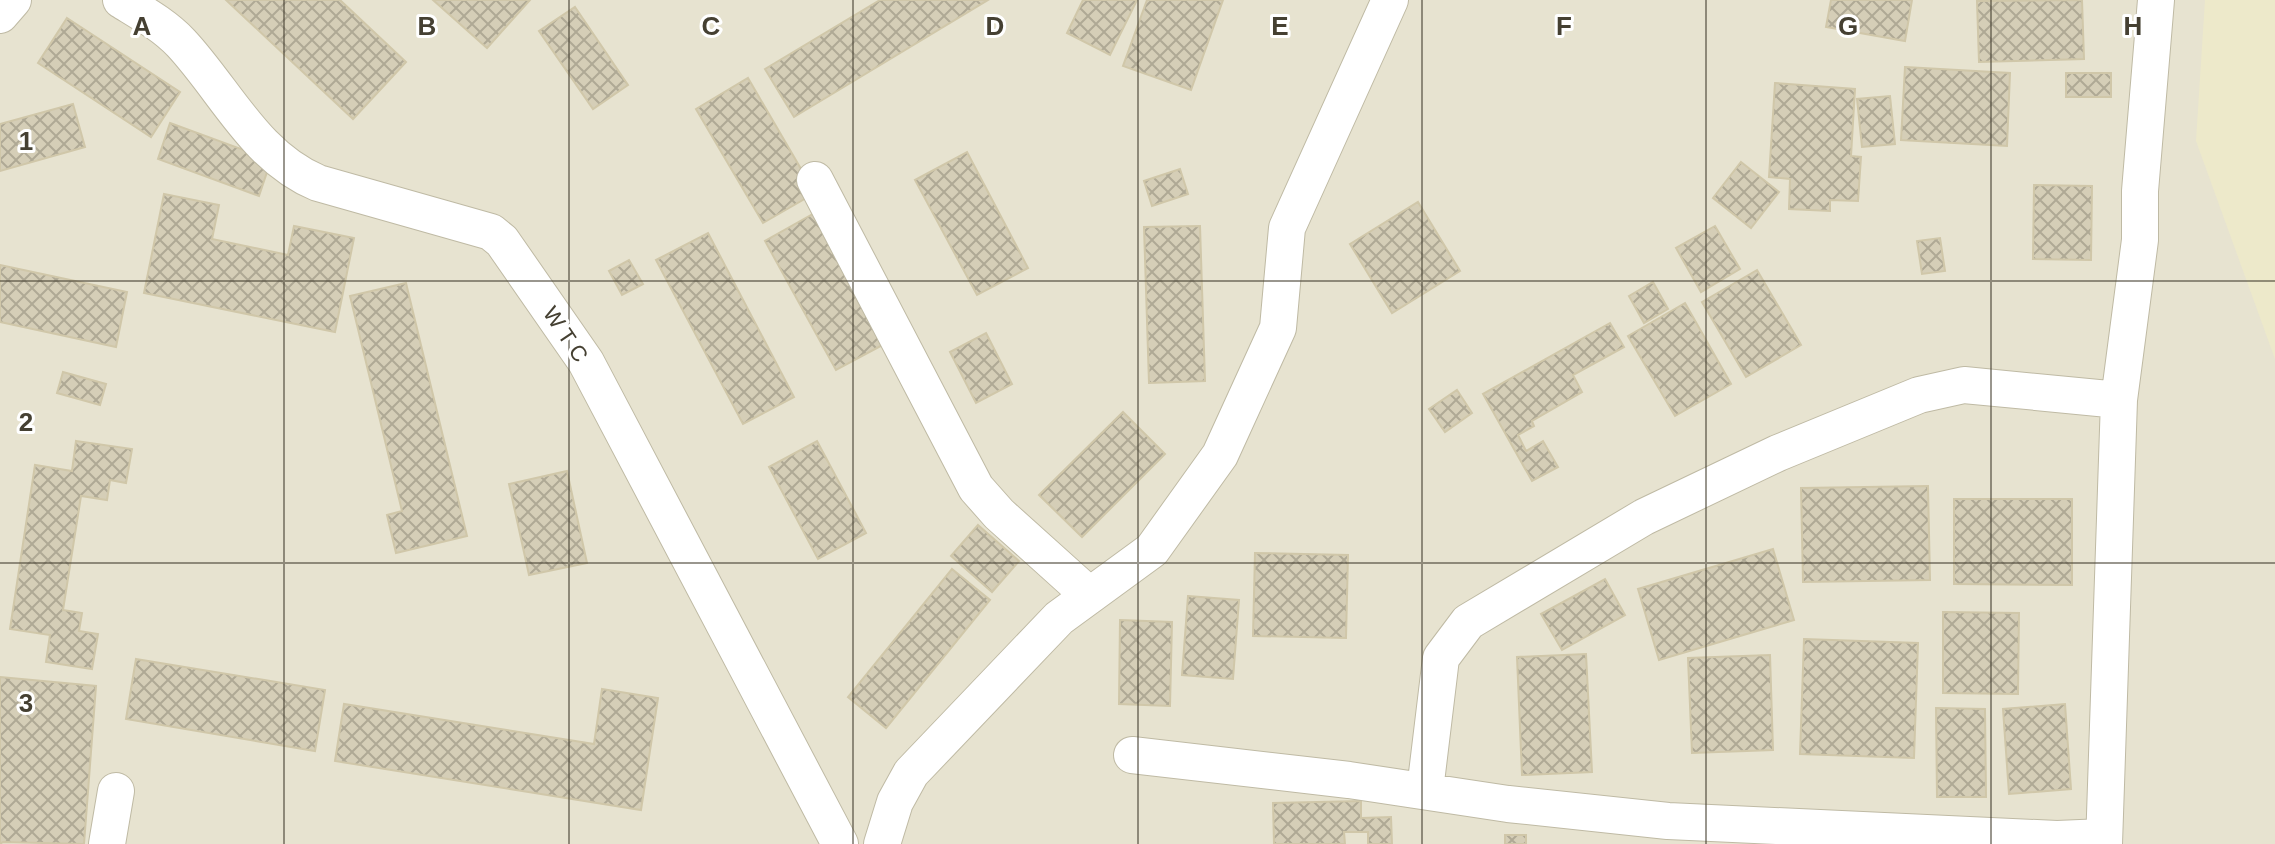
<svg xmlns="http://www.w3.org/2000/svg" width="2275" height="844" font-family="Helvetica,sans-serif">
<defs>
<pattern id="building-cross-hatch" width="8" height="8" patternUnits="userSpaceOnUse" patternTransform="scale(2)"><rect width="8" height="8" fill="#d5ceb7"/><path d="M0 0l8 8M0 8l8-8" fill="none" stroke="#afa995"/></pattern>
</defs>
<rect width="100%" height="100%" fill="#f3f0e2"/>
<path fill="#e7e3d0" d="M0 0H2275V844H0Z"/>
<path fill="#ede9ca" d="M2205 0H2275V359L2196 141Z"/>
<path fill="url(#building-cross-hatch)" stroke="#d0c7a9" stroke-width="2" d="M226 0H340L406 62 353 119Z
M433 0H530L487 48Z
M880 0H988L794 117 765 69Z
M1083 0H1137L1110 55 1067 33Z
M1147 0H1223L1191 90 1123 66Z
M1831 0H1912L1905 41 1826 27Z
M2082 0 2084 59 1979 62 1977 1Z
M575 7 628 85 593 109 539 31Z
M67 18 180 92 151 137 38 63Z
M1905 67 2010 73 2007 146 1901 140Z
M2066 73H2111V97H2066Z
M748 78 815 193 763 223 696 109Z
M1775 83 1855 89 1851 156 1861 157 1858 201 1830 200V211L1789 209 1790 179 1769 177Z
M1890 96 1895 144 1862 147 1857 99Z
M73 104 85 147 0 171V124Z
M170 123 271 160 259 196 158 159Z
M967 152 1028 268 977 295 915 180Z
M1741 162 1779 192 1751 228 1713 198Z
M1180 169 1188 194 1152 206 1144 181Z
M2034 185 2092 186 2091 260 2033 259Z
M164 194 219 205 212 239 288 255 294 226 354 238 335 332 144 293Z
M1418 202 1460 271 1392 313 1350 244Z
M818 211 890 341 836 370 765 241Z
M1200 226 1205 381 1149 383 1144 227Z
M1715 226 1740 269 1701 292 1676 248Z
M708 233 794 397 743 424 656 260Z
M1940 238 1945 271 1922 274 1917 241Z
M629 260 643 284 622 295 609 271Z
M0 265 127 292 116 347 0 322Z
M1757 270 1801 345 1746 377 1702 302Z
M1653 282 1668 309 1644 323 1629 296Z
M406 283 467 536 396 553 387 515 402 511 350 296Z
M1685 303 1731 384 1675 416 1628 336Z
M1610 323 1624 347 1573 375 1582 392 1532 421 1534 426 1518 435 1526 451 1543 441 1558 467 1532 481 1483 394Z
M986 333 1012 384 976 403 950 352Z
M63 372 106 384 100 405 57 393Z
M1457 390 1472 413 1445 432 1429 409Z
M1123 412 1165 454 1082 537 1039 495Z
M76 441 132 449 126 483 110 480 107 500 81 496 63 610 82 613 79 631 98 634 92 669 46 662 50 635 10 629 35 465 72 471Z
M817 441 866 533 818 559 769 467Z
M567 471 587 563 529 575 509 484Z
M1928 486 1930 580 1803 582 1801 488Z
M1954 499H2072V585L1954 584Z
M978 525 1019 561 992 592 951 556Z
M1773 549 1794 620 1659 660 1638 589Z
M1255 553 1348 555 1346 638 1253 636Z
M952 569 990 600 886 728 848 697Z
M1605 579 1625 615 1562 650 1541 614Z
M1188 596 1239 600 1233 679 1182 675Z
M1943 612 2019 613 2018 694 1943 693Z
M1120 620 1172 622 1170 706 1119 704Z
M1804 639 1918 643 1914 758 1800 754Z
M1586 654 1592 772 1522 775 1517 657Z
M1770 655 1773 750 1692 753 1688 658Z
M136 659 325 690 315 751 126 719Z
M0 677 96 686 84 844 3 842 0 844Z
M602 689 658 698 641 810 335 761 344 704 594 744Z
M2065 704 2071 789 2009 794 2003 709Z
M1936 708 1985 709 1986 797H1937Z
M1361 801V818L1391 817 1392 844H1368V832H1344L1345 844H1274L1273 803Z
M1505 835H1526V844H1505Z"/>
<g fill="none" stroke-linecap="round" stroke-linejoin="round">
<g stroke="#bfbaa4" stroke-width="38">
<path id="street" d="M121 0C142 13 164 25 181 43 225 90 255 157 318 183L491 232 502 241 586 362 840 844
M0 15 13 0
M815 180 976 488 999 514 1089 595
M1132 755 1349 780 1508 804 1668 821 2057 839 2104 837
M1425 790 1441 658 1468 622 1644 517 1778 453 1919 395 1964 385 2119 400
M107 844 116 791
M882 844 895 802 911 773 1059 618 1152 550 1220 455 1278 328 1287 228 1390 0
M2104 844 2119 400 2140 240V191L2156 0"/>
</g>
<use href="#street" stroke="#fff" stroke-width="36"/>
</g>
<path fill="none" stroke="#454032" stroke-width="2" stroke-opacity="0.55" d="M284 0V844M569 0V844M853 0V844M1138 0V844M1422 0V844M1706 0V844M1991 0V844M0 281H2275M0 563H2275"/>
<g text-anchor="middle" stroke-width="6" stroke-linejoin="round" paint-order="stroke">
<g font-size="22" fill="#454032" stroke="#fff">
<text transform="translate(566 334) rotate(56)" y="8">W T C</text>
</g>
</g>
<g font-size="26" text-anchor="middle" font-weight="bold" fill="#454032" stroke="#fff" stroke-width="6" stroke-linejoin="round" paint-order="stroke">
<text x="142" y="35">A</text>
<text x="427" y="35">B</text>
<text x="711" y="35">C</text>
<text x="995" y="35">D</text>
<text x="1280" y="35">E</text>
<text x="1564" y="35">F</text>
<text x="1848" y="35">G</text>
<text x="2133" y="35">H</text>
<text x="26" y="150">1</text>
<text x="26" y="431">2</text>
<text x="26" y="712">3</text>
</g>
</svg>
